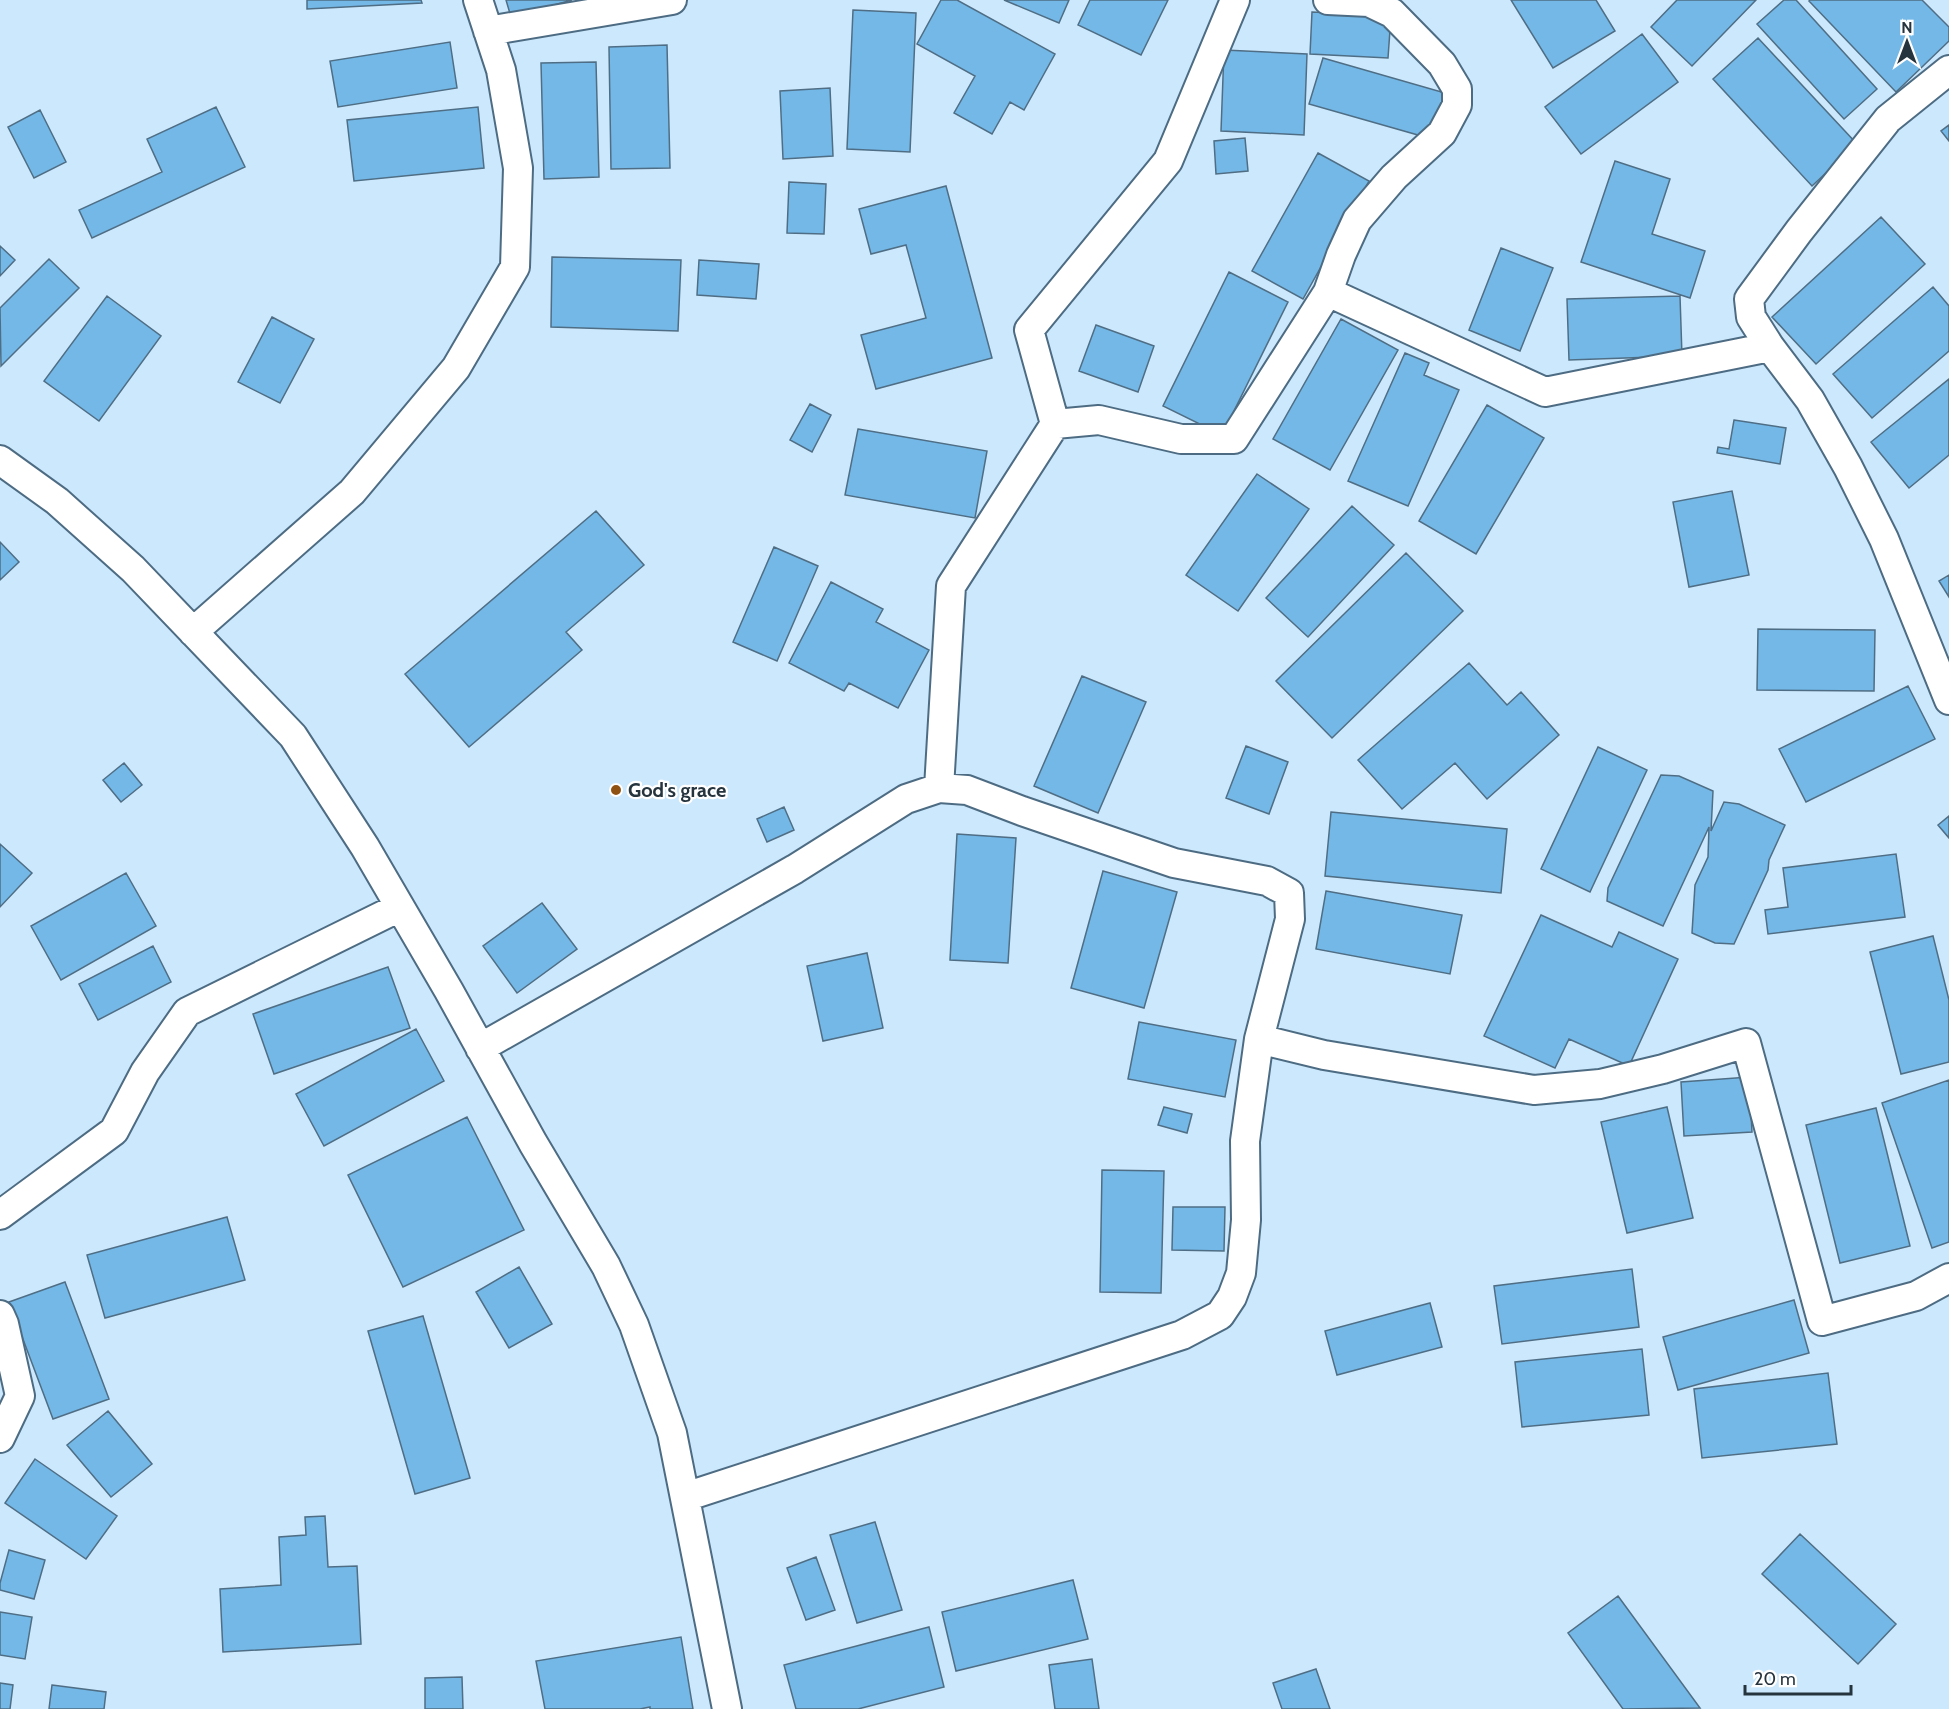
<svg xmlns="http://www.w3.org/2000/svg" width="1949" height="1709" font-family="Cabin,sans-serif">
<rect width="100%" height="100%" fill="#cce8fc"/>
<path fill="#73b8e7" stroke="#4f6e85" stroke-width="1.5" d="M307 0H421L422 3 307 9Z
M506 0H572L511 17Z
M941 0H957L1055 54 1024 110 1010 102 992 134 954 113 975 76 917 44Z
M1004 0H1069L1059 23Z
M1090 0H1168L1141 55 1078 25Z
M1511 0H1596L1615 31 1553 68Z
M1677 0H1756L1692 66 1651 27Z
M1784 0H1796L1877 89 1844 119 1757 24Z
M1810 0H1922L1949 27V41L1896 92 1809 1Z
M853 10 916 13 910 152 847 149Z
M1312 12 1391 16 1388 58 1310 54Z
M1642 34 1678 82 1581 154 1545 107Z
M1758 38 1857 144 1812 186 1713 79Z
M450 42 457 88 338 107 330 61Z
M667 45 670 168 611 169 609 47Z
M1224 50 1307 54 1304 135 1221 131Z
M1323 58 1445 93 1432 139 1309 104Z
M596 62 599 177 544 179 541 63Z
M830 88 833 156 783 159 780 91Z
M216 107 245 167 92 238 79 210 162 172 147 139Z
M478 107 484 168 354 181 347 120Z
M40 110 66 162 34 178 8 127Z
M1949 125V141L1941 131Z
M1245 138 1248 171 1216 174 1214 141Z
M1318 153 1369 181 1303 299 1252 271Z
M1615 161 1670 179 1652 234 1705 251 1690 298 1581 262Z
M789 182 826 184 824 234 787 233Z
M946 186 992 358 876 389 861 335 926 318 906 245 871 254 859 209Z
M1881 217 1925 264 1816 364 1772 317Z
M0 246 15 260 0 276Z
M1501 248 1553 268 1520 351 1469 330Z
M552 257 681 260 678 331 551 327Z
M49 259 79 288 1 366 0 308Z
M699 260 759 264 756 299 697 295Z
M1229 272 1288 302 1222 435 1163 406Z
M1933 287 1949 306V351L1872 418 1833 374Z
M107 296 161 336 99 421 44 381Z
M1680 296 1682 356 1569 360 1567 299Z
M272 317 314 339 280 403 238 382Z
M1341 319 1398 350 1330 470 1273 439Z
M1096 325 1154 346 1138 392 1079 371Z
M1405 353 1429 363 1424 375 1459 390 1408 506 1348 481Z
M1949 379V455L1909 488 1871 442Z
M810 404 831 415 812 452 790 440Z
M1487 405 1544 438 1476 554 1419 521Z
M1734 420 1786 428 1780 464 1717 453 1718 447 1729 449Z
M858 429 987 451 975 518 845 495Z
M1257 474 1309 509 1238 611 1186 575Z
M1732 491 1749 575 1689 587 1673 502Z
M1352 506 1394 545 1308 637 1266 598Z
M596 511 644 565 566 632 582 650 469 747 405 674Z
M0 542 19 562 0 580Z
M774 547 818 566 777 661 733 642Z
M1406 553 1463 611 1332 738 1276 681Z
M1949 575V597L1939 581Z
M831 582 883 609 876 622 929 650 898 708 849 683 844 691 789 663Z
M1758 629 1875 630 1874 691 1757 690Z
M1469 663 1507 705 1521 692 1559 735 1487 799 1455 763 1402 809 1358 760Z
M1082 676 1146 702 1098 813 1034 786Z
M1908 686 1935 739 1806 802 1779 749Z
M1246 746 1288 762 1269 814 1226 798Z
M1598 747 1647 770 1590 892 1541 869Z
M124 763 142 785 121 802 103 780Z
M1661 775 1679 776 1713 791 1711 831 1724 802 1739 804 1785 825 1769 860 1768 870 1734 944 1715 943 1692 933 1695 885 1708 857 1709 827 1663 926 1607 901 1608 888Z
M784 807 794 830 767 842 757 819Z
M1331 812 1507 829 1501 893 1325 876Z
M1949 816V838L1938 825Z
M957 834 1016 838 1008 963 950 960Z
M0 844 32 873 0 907Z
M1896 854 1905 917 1768 934 1765 910 1788 907 1783 868Z
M1103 871 1177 892 1144 1008 1071 988Z
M126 873 156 926 61 980 31 926Z
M1326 891 1462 915 1450 974 1316 949Z
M542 903 577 949 517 993 483 946Z
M1541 915 1612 947 1619 932 1678 959 1629 1066 1569 1039 1555 1068 1484 1036Z
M1933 936 1949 1000V1062L1901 1074 1870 952Z
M153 946 171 982 98 1020 79 984Z
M867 953 883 1028 823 1041 807 966Z
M388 967 410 1028 274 1074 253 1014Z
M1139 1022 1236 1040 1225 1097 1128 1079Z
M416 1029 444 1081 324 1146 296 1094Z
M1749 1077 1752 1132 1684 1136 1681 1082Z
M1949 1080V1242L1932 1248 1882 1103Z
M1164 1107 1192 1114 1187 1133 1158 1125Z
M1667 1107 1693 1218 1627 1233 1601 1122Z
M1876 1108 1910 1246 1840 1263 1806 1125Z
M467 1117 524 1230 403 1287 348 1175Z
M1102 1170 1164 1171 1161 1293 1100 1292Z
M1173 1207H1225L1224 1251 1172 1250Z
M227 1217 245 1280 105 1318 87 1255Z
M519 1267 552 1324 509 1348 476 1292Z
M1632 1269 1639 1327 1502 1344 1494 1286Z
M65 1282 109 1399 53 1419 9 1302Z
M1794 1300 1809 1353 1678 1390 1663 1337Z
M1430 1303 1442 1347 1337 1375 1325 1331Z
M423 1316 470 1478 415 1494 368 1331Z
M1642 1349 1649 1415 1522 1427 1515 1362Z
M1828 1373 1837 1444 1702 1458 1694 1389Z
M108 1411 152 1464 111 1497 67 1445Z
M35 1459 117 1516 86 1559 5 1503Z
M325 1516 328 1567 357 1566 361 1644 223 1652 220 1589 281 1585 279 1537 306 1535 305 1517Z
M875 1522 902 1610 857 1623 830 1535Z
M1800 1534 1896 1624 1858 1664 1762 1574Z
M9 1550 45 1560 34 1599 0 1590V1583Z
M816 1557 835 1610 806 1620 787 1568Z
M1073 1580 1088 1639 956 1671 942 1612Z
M1618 1596 1700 1708 1623 1709 1568 1633Z
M0 1612 32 1617 25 1659 0 1655Z
M929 1627 944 1687 858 1709H796L784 1665Z
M681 1637 693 1709H650V1707L640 1709H545L536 1661Z
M1092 1659 1099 1709H1055L1049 1665Z
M1316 1669 1330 1709H1282L1273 1683Z
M462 1677 463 1709H425V1678Z
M0 1683 13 1685 10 1709H0Z
M52 1685 106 1692 104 1709H49Z"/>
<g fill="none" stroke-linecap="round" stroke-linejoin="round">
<g stroke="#4d6c83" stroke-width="32">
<path id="minor" d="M488 31 672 0
M1949 70 1888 119 1799 231 1749 299 1751 317 1770 347 1810 400 1848 467 1884 539 1949 700
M1328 292 1545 392 1770 347
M1055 424 1099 420 1181 439H1234L1328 292 1341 255 1357 220 1394 177 1442 133 1457 105V89L1442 64 1392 13 1369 2 1328 0
M0 460 57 501 133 569 293 736 365 847 449 991 533 1143 606 1266 634 1325 672 1433 727 1709
M193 632 352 492 456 368 515 267 518 168 501 70 478 0
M939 788 951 586 1055 424 1029 330 1168 161 1235 0
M1259 1039 1324 1055 1534 1090 1600 1084 1663 1069 1746 1043 1822 1321 1916 1296 1949 1278
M480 1048 795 869 906 799 939 788 967 790 1022 811 1174 863 1267 881 1289 893 1290 919 1259 1039 1245 1141 1246 1220 1241 1273 1232 1297 1220 1315 1182 1335 685 1497
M0 1215 114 1131 145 1072 187 1012 400 907
M0 1315 4 1324 20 1396 0 1438"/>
</g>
<use href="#minor" stroke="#fff" stroke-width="28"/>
</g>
<circle fill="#8f5213" stroke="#fff" stroke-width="2" cx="616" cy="790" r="6"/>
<g text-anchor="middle" stroke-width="4.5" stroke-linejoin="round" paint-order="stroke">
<g font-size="20" font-weight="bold" fill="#26343e" stroke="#fff" text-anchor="start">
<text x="628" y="797">God's grace</text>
</g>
</g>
<g transform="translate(1907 42)" stroke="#ffffff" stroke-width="4.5" paint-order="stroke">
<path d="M0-4.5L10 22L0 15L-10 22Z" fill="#26343e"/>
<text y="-9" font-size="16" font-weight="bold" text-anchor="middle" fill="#26343e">N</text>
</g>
<path d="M1745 1685v9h106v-9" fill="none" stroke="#26343e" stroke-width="3"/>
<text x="1754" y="1685" font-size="18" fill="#26343e" stroke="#ffffff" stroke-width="4.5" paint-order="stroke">20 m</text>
</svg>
